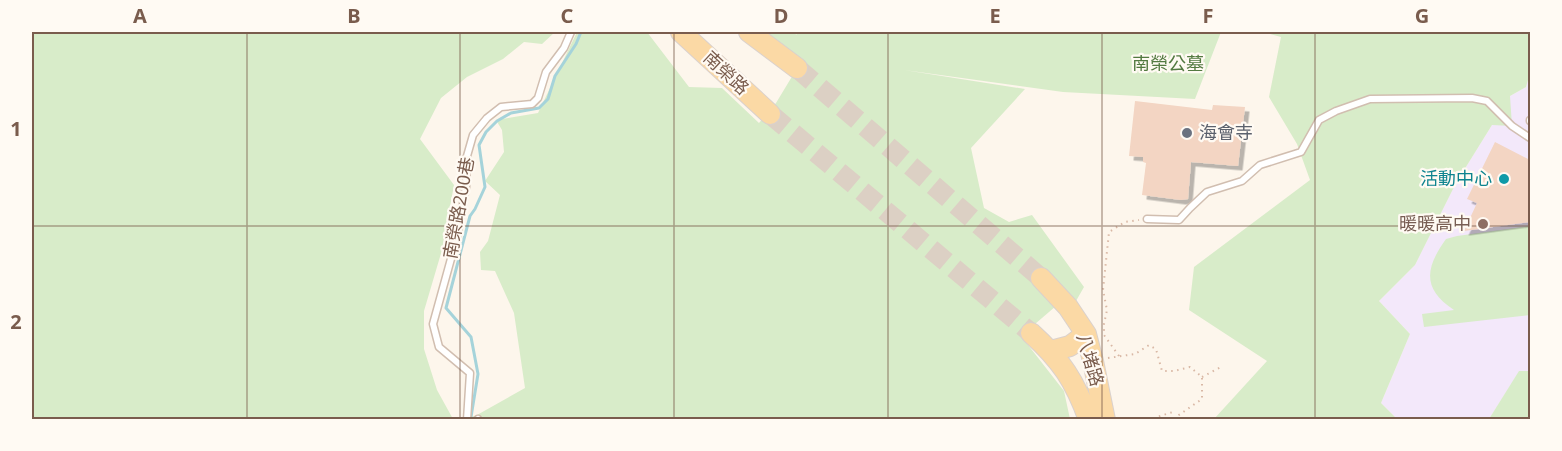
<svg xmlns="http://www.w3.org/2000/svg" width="1562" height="451" font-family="'Noto Sans','Noto Sans TC',sans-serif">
<defs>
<filter id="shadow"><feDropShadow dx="4.5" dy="4.5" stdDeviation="0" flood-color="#0004"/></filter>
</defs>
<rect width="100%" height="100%" fill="#fdf6ec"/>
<path fill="#f3e8fa" d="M1530 73V371L1519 372 1489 419H1397L1381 403 1410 334 1379 301 1415 265 1456 183 1510 96 1526 87Z"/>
<path fill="#d8ecc9" d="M32 32H555L542 44 524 42 503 59 467 77 441 98 420 139 454 185 442 250 424 311V349L437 390 453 419H32Z
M577 32H647L689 87 722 88 759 123 776 103 802 60 762 32H792L797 35 794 32H1221L1195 99 1063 92 904 70 1025 89 971 148 984 208 1009 222 1032 215 1084 287 1076 301 1034 260 1025 275 1056 306 1021 336 1064 391 1070 419 462 420 477 415 525 388 514 313 495 271 481 270 480 252 488 241 500 195 485 181 504 152 502 130 496 120 538 113Z
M1263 32H1530V73L1526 87 1510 96 1512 126 1492 125 1456 183 1415 265 1379 301 1410 334 1381 403 1397 419H1214L1267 361 1189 310 1194 267 1310 180 1297 144 1269 97 1281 37Z
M1530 226V315L1424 327 1422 314 1454 310C1422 289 1425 268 1446 239L1457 236Z
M1519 371H1530V419H1489Z"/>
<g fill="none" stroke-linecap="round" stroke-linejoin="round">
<path stroke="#a5d3da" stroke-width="3" d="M471 417 478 374 471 337 446 308 470 216 475 209 485 187 479 145 486 132 497 121 511 113 539 108 548 99 555 76 576 44 581 32"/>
</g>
<path fill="#f3d5c3" filter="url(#shadow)" d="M1135 101 1212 110 1213 105 1245 107 1238 166 1191 162 1188 199 1181 200 1142 195 1146 163 1143 162V157L1129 156Z
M1495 142 1530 160V222L1464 231 1477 203 1467 199Z"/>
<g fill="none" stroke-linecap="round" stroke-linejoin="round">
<path stroke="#dcd0c4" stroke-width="20" stroke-dasharray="20 10" stroke-linecap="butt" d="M797 68 1041 278
M770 114 1031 333"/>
<g stroke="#d1beb0" stroke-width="9">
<path id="service" d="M1530 120V121
M1147 219 1179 220 1190 208 1207 192 1242 181 1260 165 1301 152 1319 120 1336 111 1370 99 1472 98 1487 101 1512 126 1530 138
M467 420 470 373 439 347 433 324 457 237 466 187 467 156 473 135 487 118 501 107 532 104 538 98 546 72 564 48 571 32
M477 420 478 419"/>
</g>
<g stroke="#dad1cd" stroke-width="22">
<path id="primary" d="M681 32 770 114
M749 32 797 68
M1041 278 1068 307 1086 334 1093 361 1105 420
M1031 333C1061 360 1075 381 1089 420
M1051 351 1070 346 1086 334"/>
</g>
<path stroke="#d9b8a5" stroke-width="2" stroke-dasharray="1.5 4.5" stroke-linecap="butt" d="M1119 356 1104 335V324L1107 310 1103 290 1109 232 1125 222 1139 220
M1108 358 1135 354 1149 345 1156 349 1162 371H1174L1190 367 1202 377V399L1176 417
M1202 377 1223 366
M1132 420V418L1140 420
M1154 420 1160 416 1173 412"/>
<use href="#service" stroke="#fff" stroke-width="6"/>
<use href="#primary" stroke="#fbd9a5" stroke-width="20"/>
</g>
<path fill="none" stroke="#7a5c4d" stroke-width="1.5" stroke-opacity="0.55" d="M247 32V420M460 32V420M674 32V420M888 32V420M1102 32V420M1315 32V420M32 226H1530"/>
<circle fill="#6b7280" stroke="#fffaf3" stroke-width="2" cx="1187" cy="133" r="6"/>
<circle fill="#0f9aa8" stroke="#fffaf3" stroke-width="2" cx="1504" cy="179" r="6"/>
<circle fill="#8d6e63" stroke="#fffaf3" stroke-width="2" cx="1483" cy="224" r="6"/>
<g text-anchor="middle" stroke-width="4.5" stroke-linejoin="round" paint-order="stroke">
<g font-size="18" fill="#537a41" stroke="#fffaf3">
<text x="1168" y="70">南榮公墓</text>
</g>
<g font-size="18" fill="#7a5c4d" stroke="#fffaf3">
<text transform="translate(726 73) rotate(43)" y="6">南榮路</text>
<text transform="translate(459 208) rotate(-80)" y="6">南榮路200巷</text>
<text transform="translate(1090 360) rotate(74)" y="6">八堵路</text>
</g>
<g font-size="18" fill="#5b616d" stroke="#fffaf3" text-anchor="start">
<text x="1199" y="139">海會寺</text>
</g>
<g font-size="18" fill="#0d838f" stroke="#fffaf3" text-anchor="end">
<text x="1492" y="185">活動中心</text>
</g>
<g font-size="18" fill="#785e54" stroke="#fffaf3" text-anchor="end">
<text x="1471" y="230">暖暖高中</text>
</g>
</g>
<rect width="1562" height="451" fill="none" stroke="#fffaf3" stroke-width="66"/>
<rect x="33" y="33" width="1496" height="385" fill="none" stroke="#7a5c4d" stroke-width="2"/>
<g font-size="20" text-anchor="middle" font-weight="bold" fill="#7a5c4d">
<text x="140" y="23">A</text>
<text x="354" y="23">B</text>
<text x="567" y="23">C</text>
<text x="781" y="23">D</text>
<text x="995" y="23">E</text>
<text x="1208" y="23">F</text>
<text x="1422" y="23">G</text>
<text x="16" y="136">1</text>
<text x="16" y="329">2</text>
</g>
</svg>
